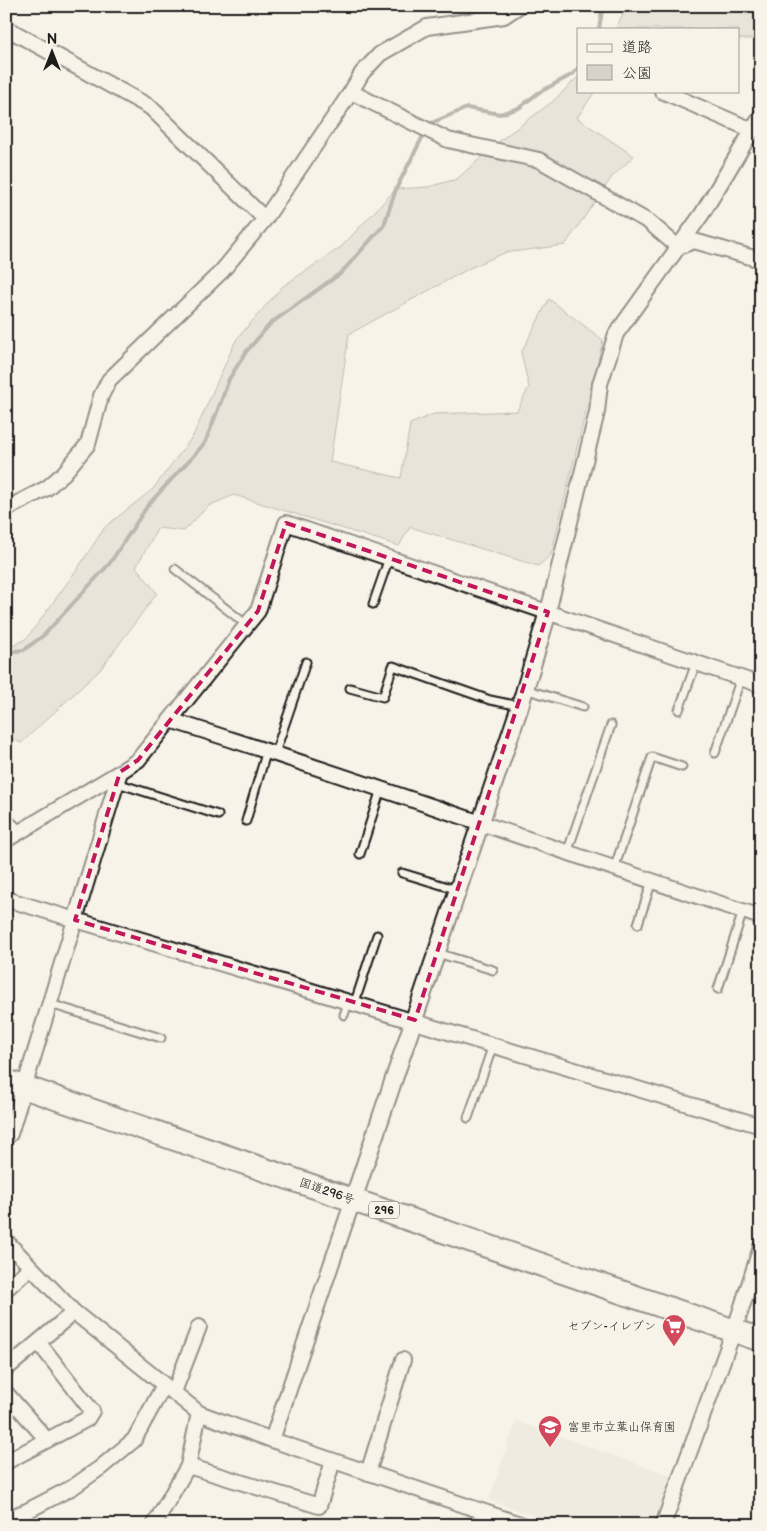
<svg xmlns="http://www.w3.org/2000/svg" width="767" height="1531" font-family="'Balsamiq Sans','Klee One',sans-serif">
<rect width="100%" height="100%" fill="#f7f3e8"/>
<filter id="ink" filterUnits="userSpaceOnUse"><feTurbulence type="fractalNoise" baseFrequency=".02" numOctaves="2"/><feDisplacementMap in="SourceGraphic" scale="10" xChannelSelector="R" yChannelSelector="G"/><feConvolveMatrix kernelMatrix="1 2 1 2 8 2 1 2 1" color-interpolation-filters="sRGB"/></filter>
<g filter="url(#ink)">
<path fill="#e6e3d9" d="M516 1421 673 1476 656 1525H559L489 1500Z"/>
<path fill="#d7d3cb" stroke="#7a7874" d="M645 6H761V39H738V29H615L625 11Z
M578 77V91H595L577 118 634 156 612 177 565 245 504 253 470 268 349 334 330 462 401 478 410 424 434 414 517 411 529 387 521 353 549 299 603 340 551 555 538 566 410 527 399 546 234 495 208 506 184 531 158 528 136 567 157 593 100 670 21 743 6 736V650L27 638 76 571 105 527 153 489 193 436 236 340 282 287 341 247 396 189 428 187 457 179 502 139 552 102Z"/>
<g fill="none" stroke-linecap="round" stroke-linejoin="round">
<path stroke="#72716c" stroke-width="4" d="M599 29 602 11 610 6
M428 126 429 124 467 108 500 114 519 108 538 93 573 74 578 68
M6 652 24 650 44 635 110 563 148 505 205 443 222 399 229 379 246 352 271 323 341 273 384 225 396 189 423 136"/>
<g stroke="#1c1c1c" stroke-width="11">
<path id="service" d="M175 569 247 625
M373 604 389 558
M350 688 383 697 393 666 490 700 520 706
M525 689 583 707
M679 710 696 663
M275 753 306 662
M715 753 741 678
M117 783 218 815
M6 817 21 831
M246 821 267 750
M567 853 611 725
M360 854 381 789
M614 869 652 757 682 767
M402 873 458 890
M638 924 652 881
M437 953 493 970
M718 989 743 911
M355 1002 377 935
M50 1004 161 1038
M344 1015 349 1000
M468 1118 493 1045"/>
</g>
<g stroke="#1c1c1c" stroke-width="18">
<path id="minor" d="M6 28 150 107 265 219
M662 91 752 130
M351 92 448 140 539 160 649 222 678 247
M678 247 694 241 761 260
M6 509 47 488 64 473 88 444 101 396 109 380 222 271 265 219 351 92 362 73 380 54 427 27 504 16 519 6
M548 612 597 412 600 384 616 334 702 214 761 116
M170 720C368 782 563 853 761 917
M6 840 120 772 138 760 258 611 286 523 761 685
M6 899C258 974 510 1049 761 1126
M6 1137 10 1134 120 772
M6 1241 74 1312 199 1413 272 1440 523 1525
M6 1289 31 1267
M6 1369 74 1312
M174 1392 199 1327
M6 1393 47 1440
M272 1440 353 1200
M6 1462 87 1419 92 1411 39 1343
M188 1466 199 1413
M368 1473 403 1360
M6 1519 27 1511 73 1487 100 1468 134 1440 164 1385
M154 1525 188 1466 319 1506 333 1461
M663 1525 738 1319 761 1247"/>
</g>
<g stroke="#1c1c1c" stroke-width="20">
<path id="tertiary" d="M353 1200 520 706 548 612"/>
</g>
<g stroke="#1c1c1c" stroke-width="26">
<path id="trunk" d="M6 1081 761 1340"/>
</g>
<use href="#service" stroke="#f7f3e8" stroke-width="7"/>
<use href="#minor" stroke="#f7f3e8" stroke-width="14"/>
<use href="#tertiary" stroke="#f7f3e8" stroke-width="16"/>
<use href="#trunk" stroke="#f7f3e8" stroke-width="22"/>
</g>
</g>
<path d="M0 0H767V1531H0ZM286 523 548 612 415 1020 75 920 120 772 138 760 258 611Z" fill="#f7f3e8" fill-opacity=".55" fill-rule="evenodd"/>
<path fill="none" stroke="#c2185b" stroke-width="4" stroke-dasharray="10 6" stroke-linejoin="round" d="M286 523 548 612 415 1020 75 920 120 772 138 760 258 611Z"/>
<defs>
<g id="supermarket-pin" transform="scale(1.25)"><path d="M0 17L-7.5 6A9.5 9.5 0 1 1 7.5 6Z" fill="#d1495b" stroke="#f7f3e8"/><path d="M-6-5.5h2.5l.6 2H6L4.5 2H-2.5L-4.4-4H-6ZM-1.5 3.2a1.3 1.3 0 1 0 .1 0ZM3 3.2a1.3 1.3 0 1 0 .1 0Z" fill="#fff"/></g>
<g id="school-pin" transform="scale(1.25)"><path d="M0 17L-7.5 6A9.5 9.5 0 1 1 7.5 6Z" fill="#d1495b" stroke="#f7f3e8"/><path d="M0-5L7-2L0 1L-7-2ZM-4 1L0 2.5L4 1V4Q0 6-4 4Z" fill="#fff"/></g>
</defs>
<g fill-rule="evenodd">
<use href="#supermarket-pin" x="674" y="1326"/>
<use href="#school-pin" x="550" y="1427"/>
</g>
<g text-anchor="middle" stroke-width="4" stroke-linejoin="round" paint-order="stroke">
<rect fill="#f7f3e8" stroke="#5e5c59" stroke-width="1" x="369" y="1201.5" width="30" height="17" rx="4"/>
<g font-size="11" font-weight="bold" fill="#1c1c1c">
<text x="384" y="1214">296</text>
</g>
<g font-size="12" fill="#1c1c1c" stroke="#f7f3e8">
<text transform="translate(327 1191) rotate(19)" y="4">国道296号</text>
</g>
<g font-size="12" fill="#1c1c1c" stroke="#f7f3e8" text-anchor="end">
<text x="656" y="1330">セブン-イレブン</text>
<text x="568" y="1431" text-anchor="start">富里市立葉山保育園</text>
</g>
</g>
<rect width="767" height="1531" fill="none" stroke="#f7f3e8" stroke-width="25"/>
<rect x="12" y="12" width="742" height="1506" fill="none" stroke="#1c1c1c" stroke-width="2" filter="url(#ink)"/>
<rect x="577" y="28" width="162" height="65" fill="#f7f3e8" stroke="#9f9d96"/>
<rect x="587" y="44" width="25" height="8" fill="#f7f3e8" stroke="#9f9d96"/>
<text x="622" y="52" font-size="15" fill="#1c1c1c">道路</text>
<rect x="587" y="65" width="25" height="15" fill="#d7d3cb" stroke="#9f9d96"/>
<text x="622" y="78" font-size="15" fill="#1c1c1c">公園</text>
<g transform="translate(52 52)" stroke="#f7f3e8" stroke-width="4" paint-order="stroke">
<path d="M0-4L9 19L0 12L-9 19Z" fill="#1c1c1c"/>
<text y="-8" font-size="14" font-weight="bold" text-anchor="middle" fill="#1c1c1c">N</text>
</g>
</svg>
